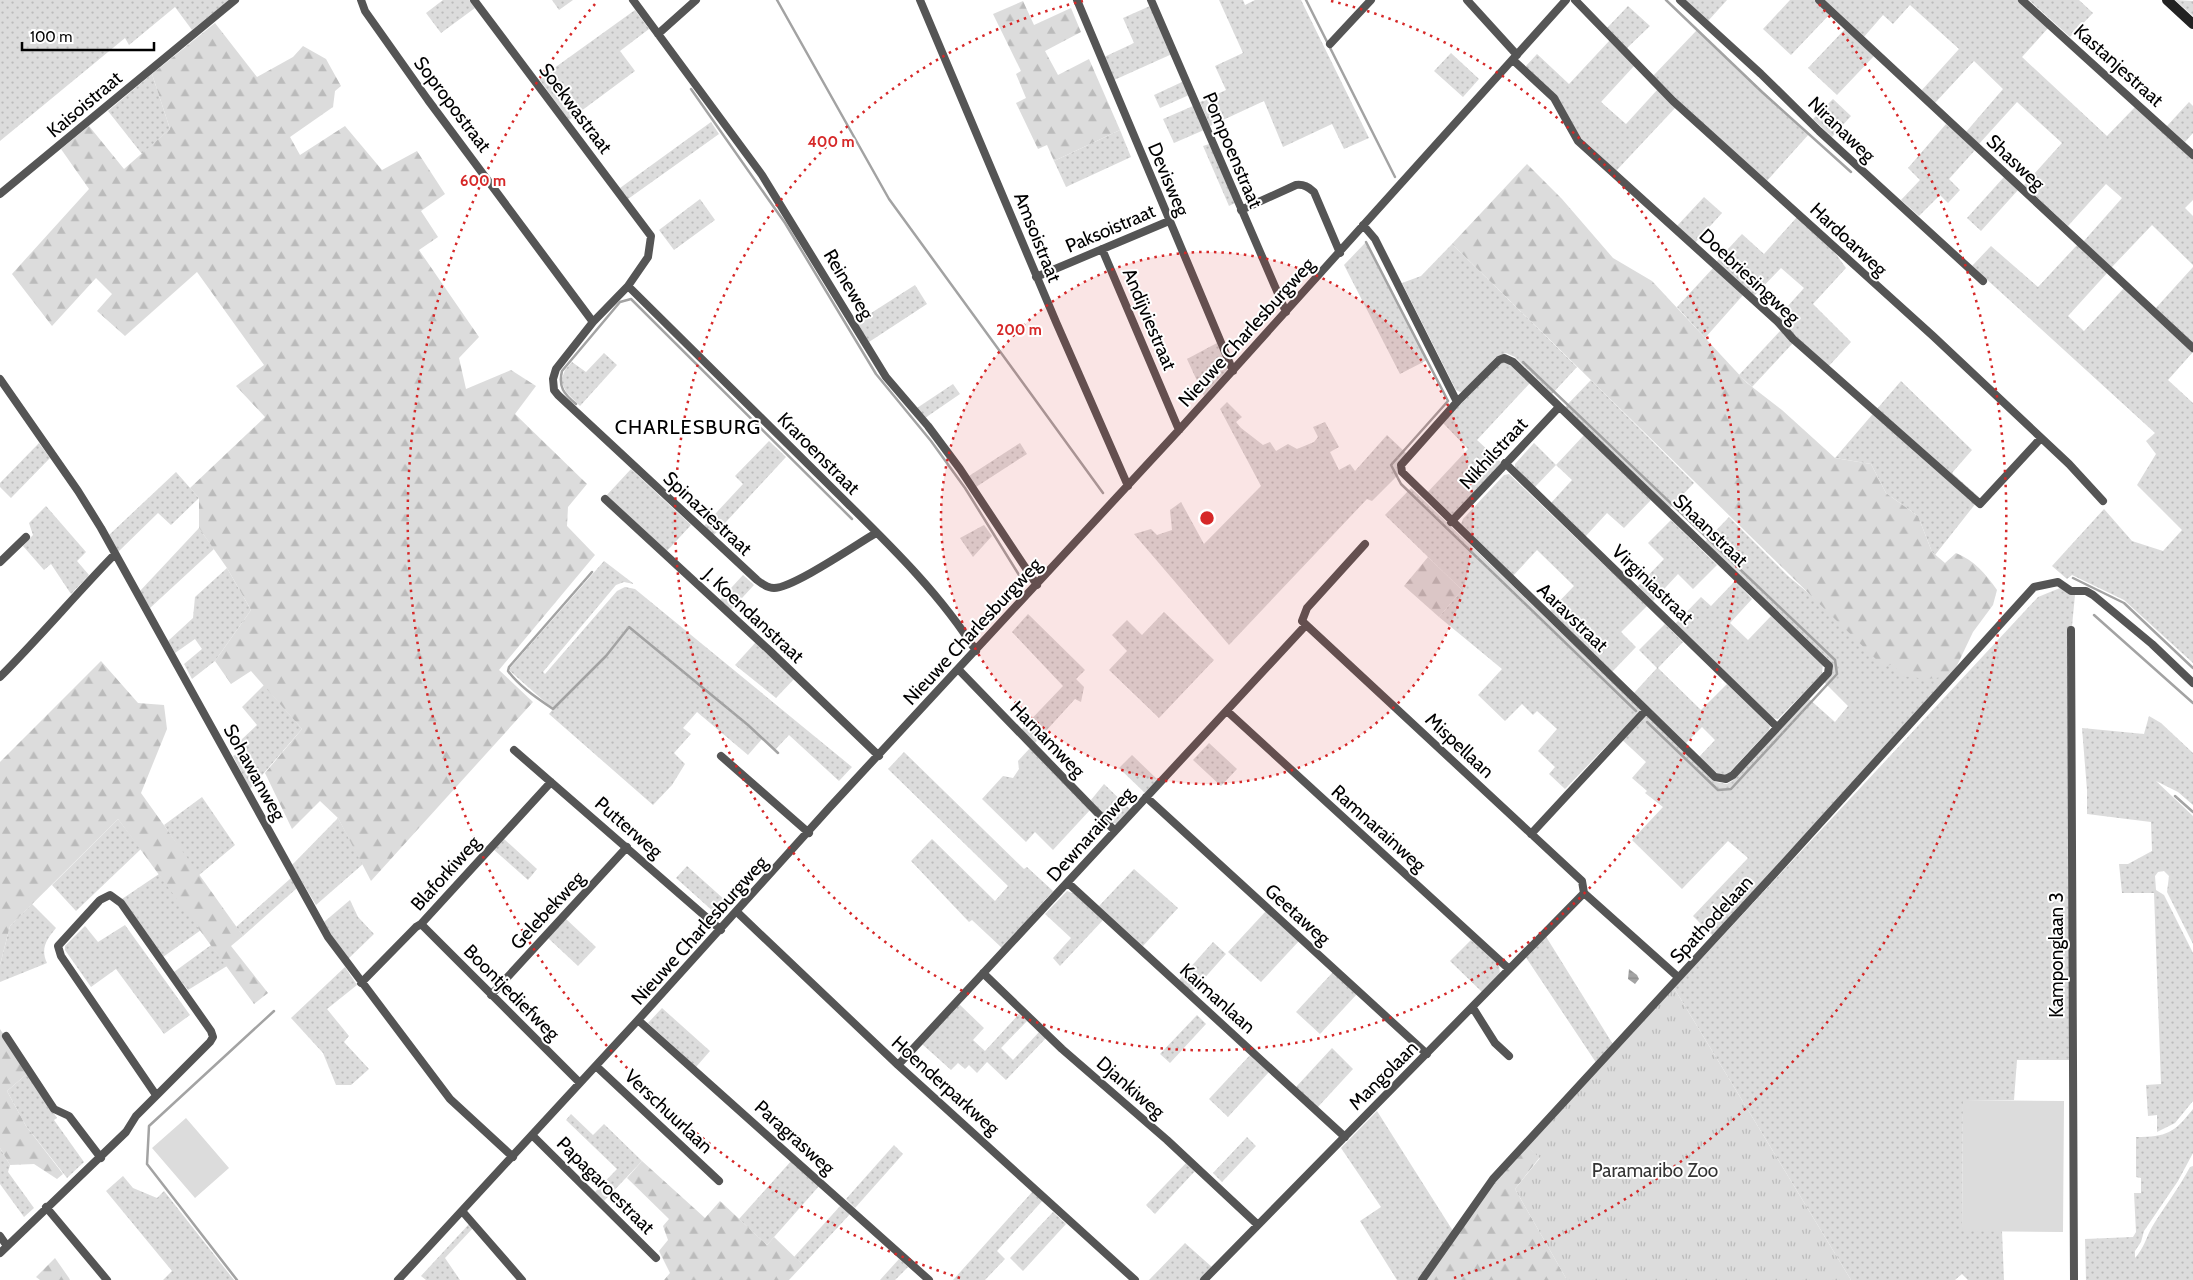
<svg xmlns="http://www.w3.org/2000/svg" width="2193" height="1280" font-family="Cabin,sans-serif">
<defs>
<pattern id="grass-dots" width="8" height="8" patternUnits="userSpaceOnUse" patternTransform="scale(1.25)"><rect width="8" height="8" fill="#dcdcdc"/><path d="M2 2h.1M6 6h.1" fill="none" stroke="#bbb" stroke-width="1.8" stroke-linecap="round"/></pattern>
<pattern id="forest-firs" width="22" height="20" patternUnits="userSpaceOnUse" patternTransform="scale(1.25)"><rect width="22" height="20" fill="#dcdcdc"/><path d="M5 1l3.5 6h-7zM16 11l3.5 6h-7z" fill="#bbb"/></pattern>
<pattern id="park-tufts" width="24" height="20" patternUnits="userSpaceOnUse" patternTransform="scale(1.25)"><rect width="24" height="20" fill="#dcdcdc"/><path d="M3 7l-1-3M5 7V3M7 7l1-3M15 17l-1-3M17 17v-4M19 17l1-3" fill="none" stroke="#bbb"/></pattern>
<pattern id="water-rules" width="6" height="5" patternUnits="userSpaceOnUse" patternTransform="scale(1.25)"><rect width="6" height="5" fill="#a3a3a3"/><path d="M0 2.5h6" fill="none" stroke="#8b8b8b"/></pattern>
</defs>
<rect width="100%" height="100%" fill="#fff"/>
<path fill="url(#grass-dots)" d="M0 0H228V1L192 30 175 7 129 45 125 38 0 141Z
M443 0H469L475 8 441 33 426 13Z
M552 0H573L559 10Z
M1219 0H1243L1245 5 1255 0H1301L1369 138 1344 149 1332 124 1283 147 1264 101 1210 126 1200 102 1226 90 1215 66 1243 53Z
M1685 0H1727L1708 21Z
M1790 0H1814L1829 15 1791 55 1763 29Z
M1823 0H2018L2049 27 2022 57 2107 136 2136 106 2193 159V200L2185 208 2193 216V265L2152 225 2111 268 2083 242 2122 198 2106 184 2068 226 2024 185 2062 143 2017 102 1979 144 1966 132 2003 89 1974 61 1934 104 1921 91 1959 49 1910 5 1893 24 1883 15 1863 38Z
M2029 0H2079L2093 13 2070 37Z
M2175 0 2193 1V16Z
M1150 6 1172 54 1112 81 1102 58 1134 43 1123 18Z
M1628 6 1650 26 1626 49 1607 28Z
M635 10 649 29 620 51 635 71 569 120 539 79Z
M1845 29 1874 56 1837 95 1808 68Z
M1697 30 1809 134 1766 182 1673 98 1653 76Z
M1610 40 1634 66 1601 102 1626 124 1658 89 1676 107 1616 171 1579 136 1558 99 1525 67 1537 54 1569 84Z
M1451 53 1479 79 1463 97 1434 71Z
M152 74 170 129 142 154 108 111Z
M1182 82 1189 95 1160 108 1154 95Z
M1833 99 1851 116 1832 137 1813 119Z
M2189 102 2193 106V133L2185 142 2167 126Z
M1193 106 1204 130 1174 143 1163 119Z
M711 122 719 134 628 199 620 188Z
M1946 124 1976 149 1949 179 1960 190 1948 203 1940 195 1919 216 1901 200 1920 180 1908 168Z
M1120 130 1131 157 1066 187 1054 161Z
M1209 144 1235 203 1229 206 1203 146Z
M2004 177 2018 190 1981 231 1967 218Z
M1704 197 1722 213 1694 244 1676 227Z
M700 199 715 220 674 250 659 230Z
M1797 217 1828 243 1846 268 1813 304 1851 342 1828 367 1777 318 1804 288 1781 268 1753 297 1716 262 1742 234 1764 254Z
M1366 242 1427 360 1400 374 1344 265Z
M1452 244 1577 367 1552 394 1515 357 1506 353 1496 357 1464 391 1460 392 1456 390 1402 283 1421 276Z
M2078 244 2108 272 2068 316 2084 331 2124 288 2193 352 2168 380 2193 403V663L2124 600 2072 575 2067 579 2052 566 2104 509 2132 541 2163 551 2182 530 2137 485 2156 454 2146 441 2155 433 1972 266 1991 246 2038 287Z
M1714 267 1744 294 1705 338 1677 307Z
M2193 267V343L2155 309Z
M915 285 927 304 869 342 857 322Z
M1781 330 1793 343 1752 387 1739 375Z
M1217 343 1228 369 1204 396 1187 359Z
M604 353 617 365 580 406 566 392 561 381 565 370 572 362 586 372Z
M1505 362 1511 364 1530 383 1477 440 1504 465 1453 517 1426 494 1468 449 1443 423 1499 364Z
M1591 380 1694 483 1670 508 1565 407Z
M1901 381 1972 450 1952 473 1980 498 1935 555 1932 552 1918 516 1886 493 1871 464 1835 458Z
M953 384 960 394 925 418 917 408Z
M1227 402 1242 417 1236 422 1241 428 1263 445 1270 442 1276 451 1288 444 1297 449 1314 442 1318 437 1313 427 1325 422 1339 447 1330 452 1339 470 1350 464 1355 471 1387 435 1406 453 1398 465 1399 474 1372 501 1367 499 1229 645 1134 534 1151 529 1157 535 1172 530 1170 510 1181 502 1204 544 1261 486 1220 409Z
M1584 435 1651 500 1624 528 1607 513 1585 537 1551 503 1572 480 1556 465 1534 488 1515 467V464L1534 443 1556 465Z
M769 441 786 457 713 536 703 527 743 484 735 476Z
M39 443 50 458 11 498 0 487V483Z
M1020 443 1027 454 976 487 969 476Z
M631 469 691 525 666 552 606 496Z
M176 472 199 498 171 525 158 513 118 552 109 535Z
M1509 474 1647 606 1621 632 1636 647 1612 672 1549 612 1574 586 1537 550 1512 577 1463 529 1461 524 1463 519 1504 475Z
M1411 488 1716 782 1727 784 1732 781 1808 698 1835 722 1848 706 1824 682 1831 665 1829 660 1705 542 1729 517 1788 576 1893 664 1952 676 1713 936 1693 916 1748 858 1728 841 1682 889 1632 840 1663 807 1645 793 1647 791 1632 778 1646 762 1617 735 1565 789 1549 774 1555 767 1538 751 1557 729 1537 711 1533 715 1522 704 1505 721 1478 695 1502 669 1439 617 1462 590 1385 515Z
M46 506 86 552 77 561 89 575 71 594 51 564 44 570 23 546 33 535 29 523Z
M1671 520 1717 565 1693 589 1678 574 1653 601 1638 586 1664 559 1648 543Z
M984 525 992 536 973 557 960 538Z
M199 528 214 549 150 608 140 591Z
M604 561 634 584 624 582 616 585 543 672 545 674 617 591 625 587 635 589 852 767 839 781 789 735 775 750 762 739 748 755 697 712 683 728 691 734 674 753 685 764 672 785 653 805 549 714 553 709 510 671V668Z
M227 568 251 610 215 661 192 679 184 664 202 649 195 639 175 653 168 641 193 618 195 597Z
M743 575 754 585 731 610 720 600Z
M1735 581 1752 599 1730 623 1748 640 1771 616 1823 663 1822 674 1778 719 1772 718 1675 624 1701 597 1711 606Z
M2060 588 2075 595 2070 647V1060H2017L2014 1100H1963L1962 1230 2002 1231 2004 1280H1968L1962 1274 1955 1280H1851L1674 988 2038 597Z
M1164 612 1214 660 1159 718 1109 670 1127 651 1112 635 1127 620 1142 635Z
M1028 614 1085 670 1076 679 1084 687 1081 702 1075 699 1034 744 1021 730 1063 686 1012 632Z
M1665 624 1683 642 1658 668 1701 710 1727 684 1770 726 1769 730 1727 775C1716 777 1707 763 1699 757L1715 740 1702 727 1686 743 1634 693 1657 668 1639 650Z
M756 642 795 678 776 698 735 665Z
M264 685 302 729 250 789 233 756 244 750 240 741 257 725 242 707Z
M2149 716 2161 723 2193 753V805L2178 792 2156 781 2193 816V944L2167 892 2169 876 2164 871 2158 872 2155 876 2156 890 2164 895 2193 953V1101L2175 1123 2157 1132V1115L2148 1116 2146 1085 2161 1084 2154 893H2122L2119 864H2128L2152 851 2151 822 2087 814V790L2082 728 2144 734Z
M1209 743 1237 769 1221 786 1193 760Z
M1030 748 1090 810 1053 850 1035 832 1026 842 982 799 1003 776 1013 778 1019 769 1018 761Z
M904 752 1024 869 1027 867 1053 891 1002 948 972 920 969 922 911 861 932 839 995 901 1008 886 888 769Z
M1132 755 1159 781 1146 794 1119 768Z
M1104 784 1131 810 1117 824 1109 821 1091 800Z
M202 797 235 845 198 876 164 825Z
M338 818 363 864 316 905 292 865Z
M118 819 141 849 76 911 52 885Z
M503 838 537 869 528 880 493 849Z
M687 866 726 901 715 913 676 878Z
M1134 869 1178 908 1143 946 1099 906Z
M159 874 201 930 163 957 122 899Z
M291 878 297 888 243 936 236 927Z
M1067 891 1075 894 1103 920 1060 966 1053 958 1071 938 1045 914Z
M350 900 358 917 374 934 348 959 333 938 324 922Z
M32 904 56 928C47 939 40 948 47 963L0 982V965L10 926Z
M1266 911 1299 941 1261 982 1228 952Z
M566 919 596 947 578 966 548 938Z
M125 925 190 1015 164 1034 116 969 91 987 65 950V946L85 926 98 942Z
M1545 935 1614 1046 1597 1064 1525 956Z
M1471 940 1499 964 1500 975 1483 993 1450 961Z
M1213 942 1226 954 1192 992 1179 980Z
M211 945 227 966 188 990 174 972Z
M345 967 357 985 327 1009 349 1036 344 1042 369 1069 351 1085H336L323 1053 291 1018Z
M1333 972 1357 994 1320 1034 1296 1012Z
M959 1004 984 1028 973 1040 985 1051 1019 1014 1027 1021 1001 1048 1013 1060 1039 1032 1046 1038 1006 1080 987 1062 977 1073 969 1065 965 1069 958 1063 951 1070 922 1044Z
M662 1008 710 1051 696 1067 648 1023Z
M1197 1015 1206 1024 1170 1063 1160 1054Z
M1332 1048 1353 1069 1317 1108 1296 1087Z
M1251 1054 1269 1072 1228 1117 1209 1099Z
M28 1073 57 1118 54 1120 84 1162 67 1178 26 1126 7 1091Z
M2193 1109V1153L2178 1181 2144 1231 2141 1242 2135 1251V1258C2144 1248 2146 1238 2152 1227 2164 1207 2179 1188 2190 1167L2193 1166V1280H2086L2085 1239 2133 1237 2136 1232 2134 1193H2141V1178L2136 1177V1137C2167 1137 2174 1133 2193 1109Z
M1377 1111 1453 1231 1419 1280H1397L1360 1221 1381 1207 1341 1148Z
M571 1114 593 1135 604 1124 642 1161 604 1201 595 1192 617 1169 566 1120Z
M1247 1137 1256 1146 1222 1182 1213 1173Z
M894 1145 903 1154 855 1208 846 1199Z
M0 1148 10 1165 8 1172 34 1208 24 1217 0 1184Z
M792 1160 820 1185 767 1245 739 1219Z
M1186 1163 1195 1171 1155 1214 1146 1205Z
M123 1176 133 1188 157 1198 164 1191 234 1280H163L172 1271 106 1191Z
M1033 1191 1043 1200 997 1251 1005 1259 985 1280H953Z
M841 1205 850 1214 803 1265 794 1257Z
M1053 1212 1066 1224 1023 1271 1010 1258Z
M469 1224 473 1228 445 1258 460 1280H426L421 1276Z
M1185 1243 1213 1268 1201 1280H1149Z
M899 1259 908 1267 895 1280H880Z"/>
<path fill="url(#forest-firs)" d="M1023 1 1034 25 1071 8 1081 32 1045 51 1058 75 1089 59 1120 130 1054 161 1047 145 1038 149 1016 103 1026 98 1016 74 1021 71 993 14Z
M215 23 257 77 293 57 303 46 326 59 341 86 335 91 333 107 290 137 300 155 345 126 382 170 417 151 445 194 421 211 438 237 419 250 479 337 459 358 466 389 511 370 536 386 515 414 587 484 568 507 567 526 595 555 499 670 533 702 371 881 338 818 320 801 292 829 265 773 302 729 251 671 231 684 215 661 251 610 227 568 199 528V498L190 488 265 417 236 386 264 365 197 272 125 336 97 311 112 294 96 278 52 326 12 274 89 189 61 149 89 126 124 169 170 129 152 74Z
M1527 164 1562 199 1613 258 1652 281 1747 383 1782 410 1835 458 1871 464 1886 493 1918 516 1932 552 1945 563 1956 553C1975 561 1985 573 1997 590L1993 605 1973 632 1952 676 1927 679 1902 676 1893 664 1884 667 1452 244Z
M1428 557 1462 590 1439 617 1404 586Z
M101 661 138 703 164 705 167 729 141 793 243 936 231 946 268 993 254 1004 118 819 10 926 0 965V762Z
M0 1029 28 1073 7 1091 26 1126 63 1174 57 1179 34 1164 10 1165 0 1148Z
M1526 1146 1540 1157 1515 1189 1567 1280H1425L1494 1180Z
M642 1161 705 1218 720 1201 767 1245 774 1237 803 1265 789 1280H664L670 1273 659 1251 668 1240 663 1226 669 1219 627 1178Z
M55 1258 69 1278 70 1280H40L36 1277Z"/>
<path fill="url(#park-tufts)" d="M1674 988 1851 1280H1567L1515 1189 1540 1158 1526 1146Z"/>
<path fill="#dcdcdc" d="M1963 1100 2064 1101 2063 1232 1962 1231Z
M186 1118 229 1168 195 1198 152 1148Z"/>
<path fill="url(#water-rules)" d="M1629 969 1637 975 1639 979 1635 984 1628 979Z"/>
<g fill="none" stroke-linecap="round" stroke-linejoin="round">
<path stroke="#a3a3a3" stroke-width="2.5" d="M777 0 889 199 1103 493
M1306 0 1395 177
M1666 0 1762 92 1851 172
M691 89 785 223 876 374 931 441 965 488 1024 583
M1366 242 1448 401 1391 465 1401 484 1636 711
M1523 362 1835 660 1837 674 1731 789 1718 790 1647 722
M576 404C564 394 558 387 562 371L620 302 631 299 852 519
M592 572 509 667 508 671C520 687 537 698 553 709L606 656 629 627 748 725 778 753
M2073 578 2124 603 2193 668
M2094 615 2193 703
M2175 796 2193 812
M237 1280 147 1164 149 1126 274 1011"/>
<path stroke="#555" stroke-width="8" d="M361 0 365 11 428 100 593 322
M474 0 651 236 648 257 628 286 593 322 556 369 553 379 554 390 558 395 757 580C762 584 768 588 774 588 793 588 857 544 876 533
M633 0 762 175 886 377 928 426 960 469 1037 585
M920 0 1056 322 1128 486
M1077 0 1233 371
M1151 0 1286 312
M1467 0 1517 55
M1575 0 1673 101 1933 336 2069 464 2103 501
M1680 0 1761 74 1819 131 1983 281
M1819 0 2193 348
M2022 0 2193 155
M658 34 696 0
M1330 44 1371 0
M1513 60 1554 98 1578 141 1778 322 1793 339 1980 504 2041 438
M0 194 235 0
M1241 210 1296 185C1304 184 1308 187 1314 192L1340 253
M1363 225 1375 239 1457 402
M1102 249 1179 430
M1036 277 1169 221
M628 286C694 351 759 416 825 481 878 534 936 587 976 651
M1504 358 1513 362 1829 666 1828 673 1733 775 1726 779 1715 777 1402 472 1401 465 1457 402 1499 360Z
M0 379 78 491 101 528 328 937 450 1099 513 1157
M1505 463 1777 727
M605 499 770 651 879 756
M1451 522 1559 407
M1365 544 1307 608 1302 621 1582 881 1584 893
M0 562 26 537
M2071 630 2074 1280
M959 670 1115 831
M0 677C40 637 76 594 115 554
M1227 711 1509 969
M514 750 721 930
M721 756 809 833
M1146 797 1427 1054
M1531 834 1646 710
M1068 883 1345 1137
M1584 893 1678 977
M737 912 898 1065 1135 1280
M421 924 580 1083
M983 973 1062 1049 1167 1140 1258 1225
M361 983 416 927 421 924 551 782
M491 995 627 847
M1473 1008 1495 1043 1509 1056
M638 1020 929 1280
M6 1036 54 1109 69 1116 101 1158
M898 1065 1306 625
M596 1066 719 1181
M532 1135 656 1258
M46 1207 107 1280
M462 1211 522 1280
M0 1236 7 1246
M0 1253 126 1132 136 1116 210 1042 213 1037 211 1031 121 903 110 895 100 900 58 946 61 956 156 1095
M398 1280 638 1020 830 807 1179 430 1566 0
M1204 1280 1584 893
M1422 1280 1493 1179 1774 874 2034 587 2058 582 2071 591H2086L2093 595 2152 644 2193 683"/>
<path stroke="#222" stroke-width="10" d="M2167 0 2193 24"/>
</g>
<circle cx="1207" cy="518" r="266" fill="#d62828" fill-opacity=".12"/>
<g fill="none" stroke="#d62828" stroke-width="2.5" stroke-dasharray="2.5 5">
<circle cx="1207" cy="518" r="266"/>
<path d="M1331 1A532 532 0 1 1 1083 1"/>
<path d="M960 1278A799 799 0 0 1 595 4M1819 4A799 799 0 0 1 1454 1278"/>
</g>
<g text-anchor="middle" stroke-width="4" stroke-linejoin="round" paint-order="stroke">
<g font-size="19" fill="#000" stroke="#fff">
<text transform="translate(2119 65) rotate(42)" y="7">Kastanjestraat</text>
<text transform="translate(84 104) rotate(-40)" y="7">Kaisoistraat</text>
<text transform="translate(453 104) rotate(53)" y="7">Sopropostraat</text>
<text transform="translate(576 108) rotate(53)" y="7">Soekwastraat</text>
<text transform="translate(1842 129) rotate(44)" y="7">Niranaweg</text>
<text transform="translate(1233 150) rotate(67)" y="7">Pompoenstraat</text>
<text transform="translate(2016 162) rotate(43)" y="7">Shasweg</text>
<text transform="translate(1169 179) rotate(67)" y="7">Devisweg</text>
<text transform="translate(1110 228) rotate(-23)" y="7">Paksoistraat</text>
<text transform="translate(1038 237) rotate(68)" y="7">Amsoistraat</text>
<text transform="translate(1849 239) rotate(43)" y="7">Hardoarweg</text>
<text transform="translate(1750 276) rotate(43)" y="7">Doebriesingweg</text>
<text transform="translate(849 284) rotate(59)" y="7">Reineweg</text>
<text transform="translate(1150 319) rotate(67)" y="7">Andijviestraat</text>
<text transform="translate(1246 332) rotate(-48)" y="7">Nieuwe Charlesburgweg</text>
<text transform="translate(819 453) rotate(45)" y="7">Kraroenstraat</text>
<text transform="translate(1493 453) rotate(-47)" y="7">Nikhilstraat</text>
<text transform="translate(708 513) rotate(43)" y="7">Spinaziestraat</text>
<text transform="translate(1711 530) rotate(44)" y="7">Shaanstraat</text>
<text transform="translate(1653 584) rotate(44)" y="7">Virginiastraat</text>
<text transform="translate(754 615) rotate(43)" y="7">J. Koendanstraat</text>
<text transform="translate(1573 617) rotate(44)" y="7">Aaravstraat</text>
<text transform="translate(972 631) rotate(-47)" y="7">Nieuwe Charlesburgweg</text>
<text transform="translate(1048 739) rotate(46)" y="7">Harnamweg</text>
<text transform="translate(1460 745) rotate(43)" y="7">Mispellaan</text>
<text transform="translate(255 772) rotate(61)" y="7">Sohawanweg</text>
<text transform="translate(629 827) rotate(41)" y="7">Putterweg</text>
<text transform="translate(1379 828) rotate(42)" y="7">Ramnarainweg</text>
<text transform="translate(1090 834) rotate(-48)" y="7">Dewnarainweg</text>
<text transform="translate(445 873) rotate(-48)" y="7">Blaforkiweg</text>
<text transform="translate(547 910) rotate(-47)" y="7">Gelebekweg</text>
<text transform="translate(1298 914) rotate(42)" y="7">Geetaweg</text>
<text transform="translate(1711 919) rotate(-47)" y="7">Spathodelaan</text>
<text transform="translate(699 930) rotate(-48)" y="7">Nieuwe Charlesburgweg</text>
<text transform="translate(2056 955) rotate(-90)" y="7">Kamponglaan 3</text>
<text transform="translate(512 992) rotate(45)" y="7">Boontjediefweg</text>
<text transform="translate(1218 998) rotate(42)" y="7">Kaimanlaan</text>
<text transform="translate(1383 1075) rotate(-45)" y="7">Mangolaan</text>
<text transform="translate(946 1085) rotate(42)" y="7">Hoenderparkweg</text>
<text transform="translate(1131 1087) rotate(41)" y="7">Djankiweg</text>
<text transform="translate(669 1111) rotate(43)" y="7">Verschuurlaan</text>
<text transform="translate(795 1137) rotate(42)" y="7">Paragrasweg</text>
<text transform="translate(606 1185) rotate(45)" y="7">Papagaroestraat</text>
</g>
<g font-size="19" fill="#333" stroke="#fff">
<text x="1655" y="1177">Paramaribo Zoo</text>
</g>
<g font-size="20" letter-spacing="1" fill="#000" stroke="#fff">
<text x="688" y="434">CHARLESBURG</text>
</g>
</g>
<circle cx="1207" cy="518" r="8" fill="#d62828" stroke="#fff" stroke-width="2.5"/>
<g font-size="15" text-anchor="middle" font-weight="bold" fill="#d62828" stroke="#fff" stroke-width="4" stroke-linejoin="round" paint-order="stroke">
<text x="831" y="147">400 m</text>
<text x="483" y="186">600 m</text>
<text x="1019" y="335">200 m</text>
</g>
<path d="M22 42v8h132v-8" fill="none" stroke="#000000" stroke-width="2.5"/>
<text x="30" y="42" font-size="15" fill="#000000" stroke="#ffffff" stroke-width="4" paint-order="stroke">100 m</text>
</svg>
